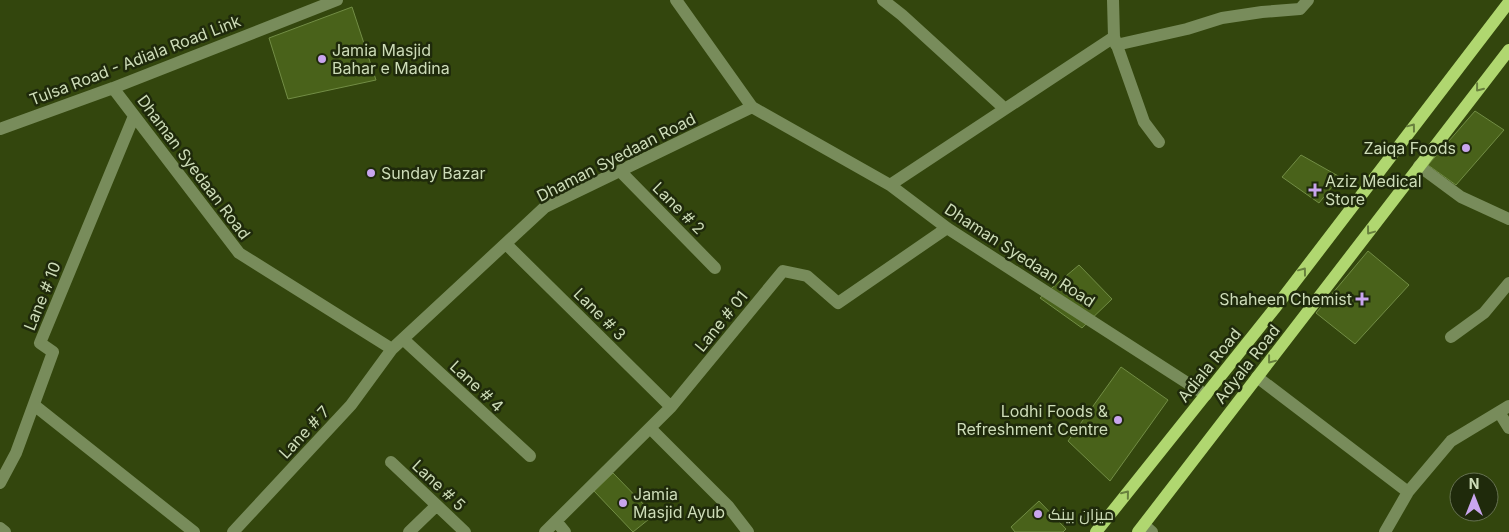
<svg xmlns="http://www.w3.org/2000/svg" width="1509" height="532" font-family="Inter,Cairo,sans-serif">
<rect width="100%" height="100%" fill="#33460d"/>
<path fill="#49621a" stroke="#728d45" d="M352 7 376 80 288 99 269 38Z
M1475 111 1504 130 1456 185 1428 165Z
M1301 155 1340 177 1319 203 1282 177Z
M1368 251 1409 285 1355 344 1316 313Z
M1079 265 1112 299 1082 328 1040 298Z
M1121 367 1168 400 1110 481 1068 441Z
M613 473 654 515 633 532 594 491Z
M1039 501 1066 529 1063 532H1015L1011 527Z"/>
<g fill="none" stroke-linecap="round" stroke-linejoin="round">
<path stroke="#788c5b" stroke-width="12" d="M676 0 752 107
M883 0 902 15 1005 109
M1113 0 1114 37 1144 122 1159 142
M1116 45 1187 29 1222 18 1262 12 1300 9 1308 0
M113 88 239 253 392 349 545 207 752 107 890 185 947 228 1206 395
M0 129 113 88 337 0
M1419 166 1461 197 1509 219
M620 171 715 268
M890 185 1114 37
M506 244 671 407
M1451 337 1484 313 1509 283
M403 339 530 456
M1257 377 1408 492
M34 405 194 532
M1499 412 1509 428
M650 428 728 506 748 532
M391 462 465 532
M0 483 16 453 53 352 40 343 134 116
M556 521 565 532
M1144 525 1152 532
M0 528 5 532
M233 532 351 405 392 349
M409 532 436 506
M545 532 671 407 783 271 807 276 838 303 947 228
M1385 532 1408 492 1451 441 1509 406"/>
<path stroke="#b0d770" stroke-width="12" d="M1096 532 1275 308 1509 2
M1138 532 1509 50"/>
</g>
<defs><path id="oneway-chevron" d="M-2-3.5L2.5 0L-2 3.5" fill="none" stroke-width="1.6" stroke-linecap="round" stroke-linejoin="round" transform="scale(1.25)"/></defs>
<g stroke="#68803e">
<use href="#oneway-chevron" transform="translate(1479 88) rotate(128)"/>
<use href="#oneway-chevron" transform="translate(1412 127) rotate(-53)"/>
<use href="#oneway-chevron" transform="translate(1370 231) rotate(127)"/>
<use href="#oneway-chevron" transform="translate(1303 271) rotate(-53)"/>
<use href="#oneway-chevron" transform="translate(1271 360) rotate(128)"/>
<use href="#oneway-chevron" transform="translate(1126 494) rotate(-51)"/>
</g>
<g fill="#c9a5ee" stroke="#1f2a0b" stroke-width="2">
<circle cx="322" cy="59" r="5"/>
<circle cx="1466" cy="148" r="5"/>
<circle cx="371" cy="173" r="5"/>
<path d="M1312.5 182.5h5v5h5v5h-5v5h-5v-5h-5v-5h5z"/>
<path d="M1359.5 291.5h5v5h5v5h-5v5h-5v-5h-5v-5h5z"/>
<circle cx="1118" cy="420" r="5"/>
<circle cx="623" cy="503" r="5"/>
<circle cx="1038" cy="514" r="5"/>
</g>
<g text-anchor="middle" stroke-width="5" stroke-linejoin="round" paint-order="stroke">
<g font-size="16" fill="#cddcb8" stroke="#1f2a0b" text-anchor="start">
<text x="332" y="56">Jamia Masjid<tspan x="332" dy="18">Bahar e Madina</tspan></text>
<text x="1456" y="154" text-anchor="end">Zaiqa Foods</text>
<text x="381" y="179">Sunday Bazar</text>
<text x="1325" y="187">Aziz Medical<tspan x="1325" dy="18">Store</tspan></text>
<text x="1352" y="305" text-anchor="end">Shaheen Chemist</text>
<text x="1108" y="417" text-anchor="end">Lodhi Foods &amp;<tspan x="1108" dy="18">Refreshment Centre</tspan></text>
<text x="633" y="500">Jamia<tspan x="633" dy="18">Masjid Ayub</tspan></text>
<text x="1048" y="520">میزان بینک</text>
</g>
<g font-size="16" fill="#cddcb8" stroke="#1f2a0b">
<text transform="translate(135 60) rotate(-21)" y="6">Tulsa Road - Adiala Road Link</text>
<text transform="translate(616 157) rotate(-27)" y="6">Dhaman Syedaan Road</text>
<text transform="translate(194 167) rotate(53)" y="6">Dhaman Syedaan Road</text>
<text transform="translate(679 208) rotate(45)" y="6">Lane # 2</text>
<text transform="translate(1020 255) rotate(33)" y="6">Dhaman Syedaan Road</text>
<text transform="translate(42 296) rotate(-68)" y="6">Lane # 10</text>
<text transform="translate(600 314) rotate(45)" y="6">Lane # 3</text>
<text transform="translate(721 321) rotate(-51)" y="6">Lane # 01</text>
<text transform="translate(1247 364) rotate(-52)" y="6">Adyala Road</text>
<text transform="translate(1209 365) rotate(-51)" y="6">Adiala Road</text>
<text transform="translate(477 386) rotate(43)" y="6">Lane # 4</text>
<text transform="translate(304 432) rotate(-47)" y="6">Lane # 7</text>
<text transform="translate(439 485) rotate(43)" y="6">Lane # 5</text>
</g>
</g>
<g transform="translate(1474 497)"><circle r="24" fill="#1f2a0b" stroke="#657150"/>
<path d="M0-4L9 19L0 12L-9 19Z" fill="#c9a5ee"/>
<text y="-8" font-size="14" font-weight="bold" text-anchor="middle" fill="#cddcb8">N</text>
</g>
</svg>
